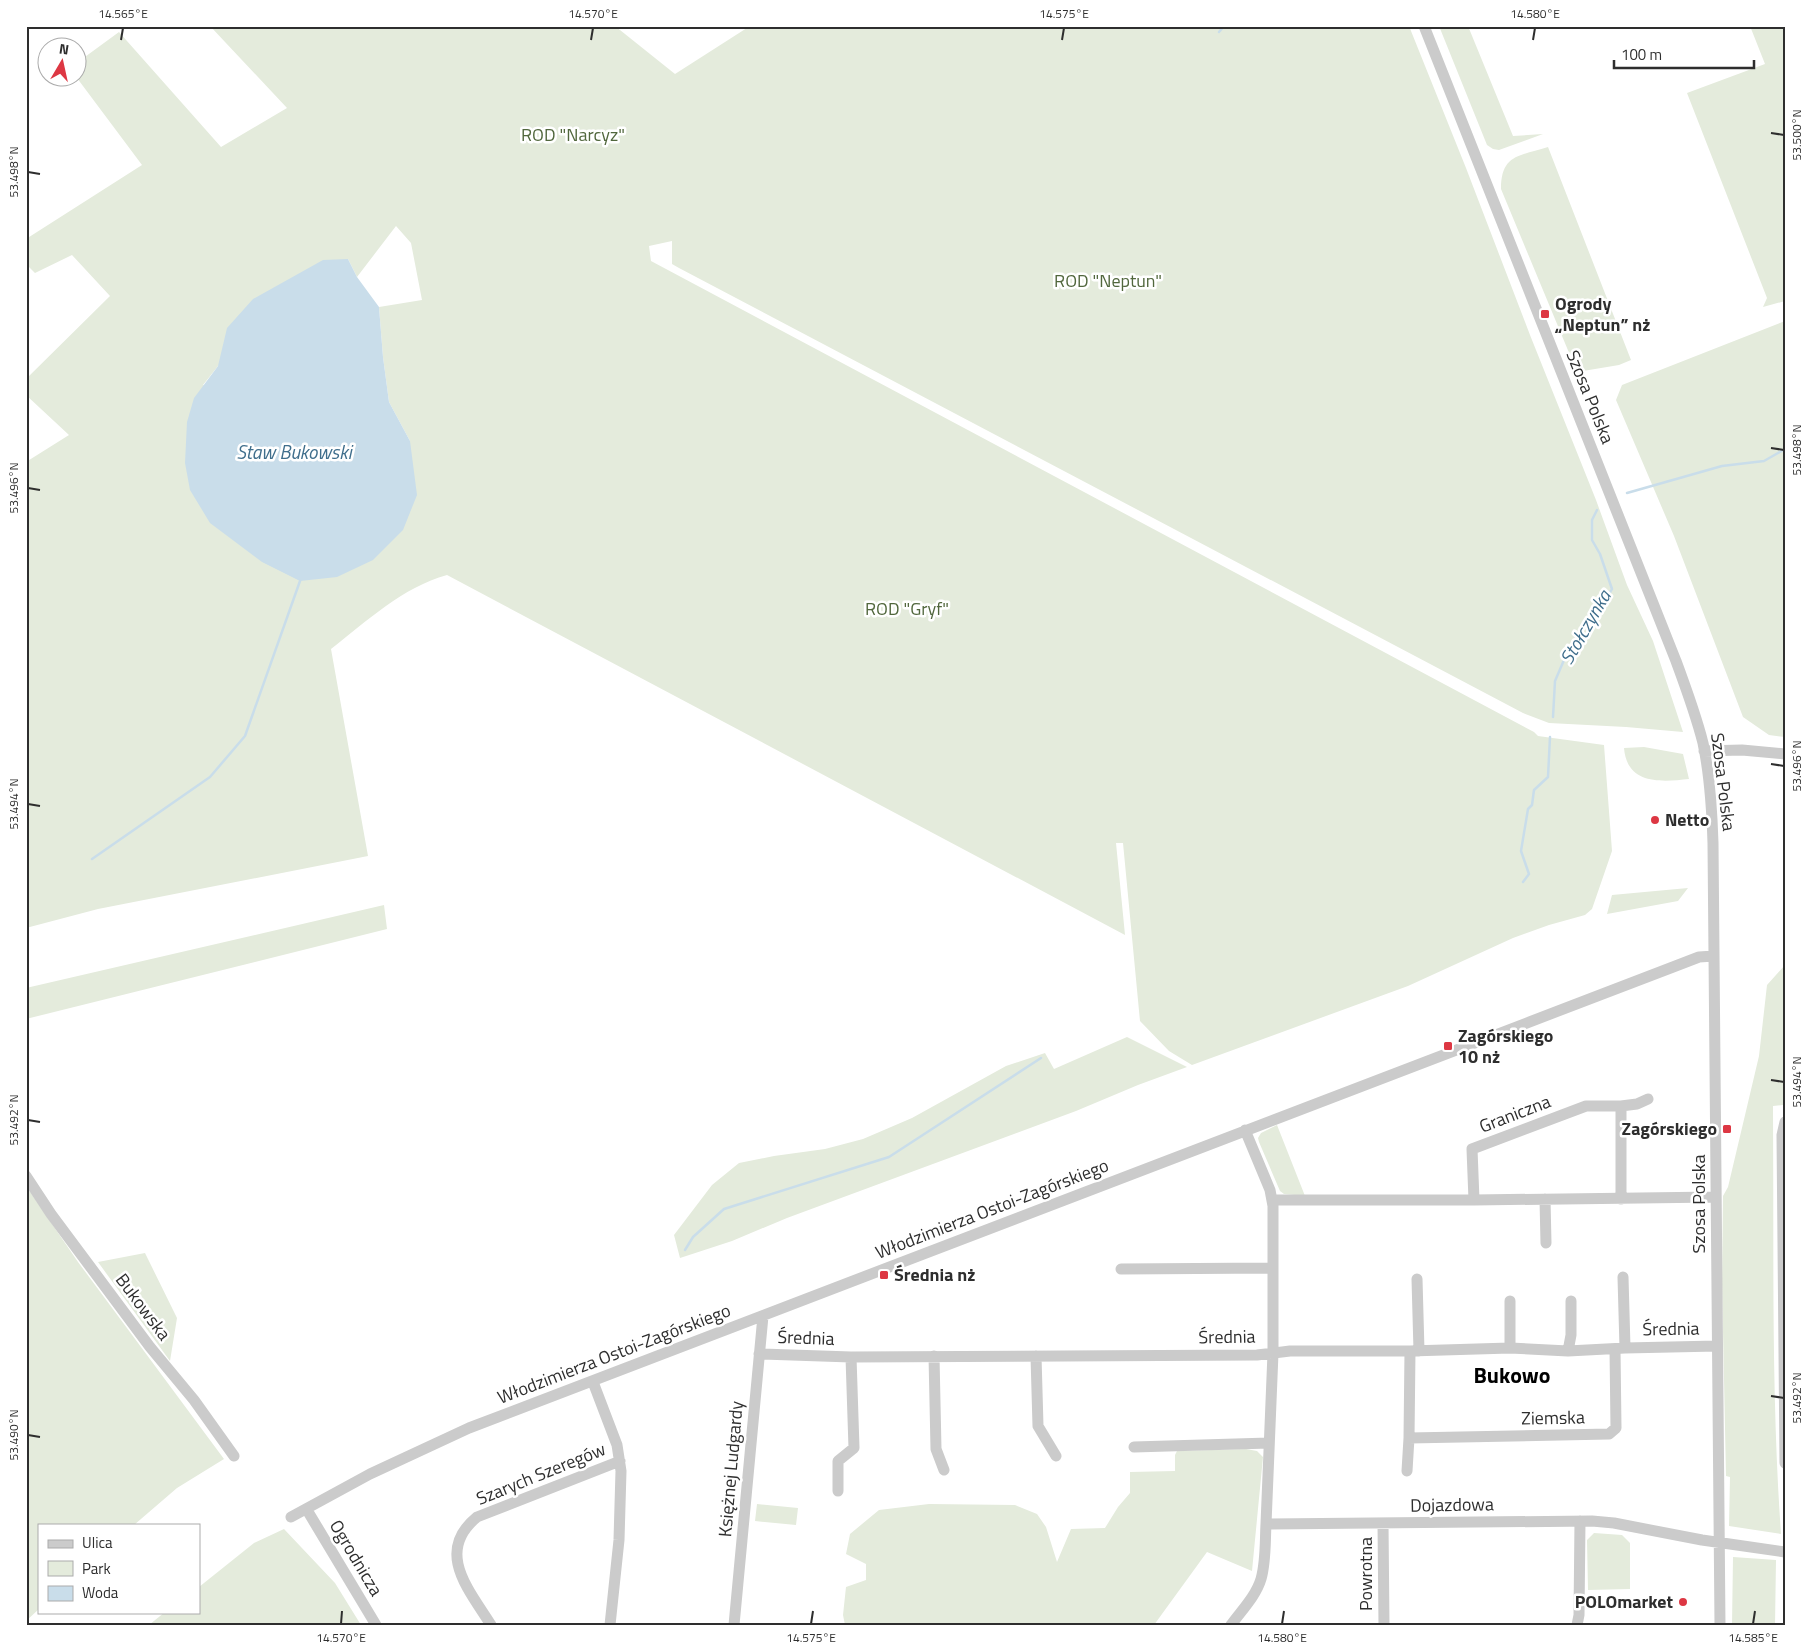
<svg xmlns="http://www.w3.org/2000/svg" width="1811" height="1651" font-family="'Titillium Web',sans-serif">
<rect width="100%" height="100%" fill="#fff"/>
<path fill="#e4ebdc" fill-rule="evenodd" d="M210 26H615L675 74 750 26H1409L1466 168 1530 335 1596 500 1627 585 1653 641 1683 732 1626 727 1549 723 1523 713 679 268 672 264V241L649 246 651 261 1534 732 1538 736 1604 745 1612 851 1592 909 1585 915 1549 925 1513 938 1408 986 1192 1065 1169 1051 1140 1021 1123 843H1116L1125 935 447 575C403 587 367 621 331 649L368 856 98 909 26 928V462L69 435 26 395V379L110 296 72 255 35 273 26 264V239L142 165 77 78 78 62 119 32 221 147 287 108ZM396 226 411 243 422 300 379 307 383 357 389 402 410 441 203 385 218 366 348 259 357 277Z
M1439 26H1468L1513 136 1543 134 1499 150 1493 149 1487 145Z
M1750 26H1785V301L1763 307 1767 298 1687 93 1765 64Z
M1548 147 1631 360 1619 365 1577 372 1501 189C1501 154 1520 156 1548 147Z
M1785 321V737L1769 735 1743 717 1674 536 1616 400 1622 385Z
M1644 747 1683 754 1689 779C1661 782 1627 785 1624 748Z
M1688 888 1678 901 1607 914 1612 895Z
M384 905 387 929 26 1019V988Z
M1785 965V1103L1783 1105 1773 1106C1774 1249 1771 1392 1781 1534L1729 1526 1730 1477 1726 1476 1722 1283 1723 1196 1728 1187 1759 1056 1767 985Z
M1127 1037 1187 1067 1138 1085 1076 1111 787 1218 732 1241 680 1258 674 1235 712 1185 739 1163 774 1156 825 1149 863 1139 912 1118 1006 1066 1045 1053 1054 1069Z
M1277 1125 1305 1196 1284 1194 1280 1191 1259 1142 1258 1138 1261 1133Z
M26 1186 78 1262 224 1459 177 1488 134 1525H39V1609L26 1621Z
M145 1253 177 1318 170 1361 98 1262Z
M1246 1449 1257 1451 1263 1457 1252 1571 1207 1552 1154 1625H845L843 1615 846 1587 866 1580V1564L846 1554 850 1534 879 1510 929 1504 1015 1505 1037 1514 1046 1527 1057 1562 1071 1529 1105 1528 1118 1507 1130 1493V1472L1175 1471V1455L1177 1451Z
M757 1504 798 1508 796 1525 755 1521Z
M284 1529 335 1583 361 1625H149L165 1612H199V1587L254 1543Z
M1594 1533 1622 1535 1630 1543V1589L1588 1590 1587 1540Z
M1733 1557 1776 1560 1775 1625H1732Z"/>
<path fill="#c9ddea" d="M348 259 357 277 379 307 383 357 389 402 410 441 417 495 403 530 373 560 337 577 300 581 262 562 210 523 190 490 185 463 187 422 194 398 218 366 227 328 253 299 323 260Z"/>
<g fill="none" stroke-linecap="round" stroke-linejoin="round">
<path stroke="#c9ddea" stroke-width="2.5" d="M1219 32 1224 26
M1627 493 1722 466 1764 461 1785 449
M1553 717 1555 681 1567 653 1574 640 1600 610 1612 589 1600 554 1592 540V520L1597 510
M92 859 210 777 245 736 300 581
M1523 882 1529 874 1521 851 1528 809 1532 805 1534 790 1548 777 1550 737
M685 1250 693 1237 724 1209 889 1157 1041 1058"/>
<path stroke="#cbcbcb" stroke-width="11" d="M1424 26 1676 661C1686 688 1696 715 1703 743 1710 776 1712 810 1713 843L1720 1625
M1704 751 1742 750 1785 754
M1621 1106 1637 1104 1648 1099
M1785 1122 1782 1135 1785 1463
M1245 1130 1270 1190 1273 1206V1353L1266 1524 1592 1521 1614 1523 1702 1540 1785 1552
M26 1176 51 1214 150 1347 194 1400 234 1456
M1545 1199 1546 1243
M1272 1200H1474L1716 1197
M1474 1200 1472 1149 1586 1106H1621V1199
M1121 1269 1273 1268
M1623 1277 1625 1348
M1417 1279 1419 1351
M1510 1301V1348
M1410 1351 1409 1438 1609 1434 1616 1428 1615 1349
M1568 1351 1571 1335V1301
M759 1354 851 1357 1257 1355 1290 1351H1410L1510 1348 1568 1351 1625 1348 1717 1346
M934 1356 936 1449 944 1470
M1036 1356 1038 1426 1056 1456
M593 1382 617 1445 621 1471 619 1540 610 1625
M1134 1447 1269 1443
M1407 1471 1409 1438
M838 1491V1461L854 1448 851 1357
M307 1510 376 1625
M291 1517 370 1474 469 1428 1673 967 1699 957 1714 956
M1383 1523 1384 1625
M491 1625C470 1591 434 1552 477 1517L620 1461
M734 1625 763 1316
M1231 1625C1241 1611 1256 1596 1261 1579 1266 1562 1265 1542 1266 1524
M1577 1625 1579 1615 1580 1521"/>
</g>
<path fill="none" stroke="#2e2e2e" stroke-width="2" d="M121 40 123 28M591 40 593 28M1062 40 1064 28M1533 40 1535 28M1771 133 1784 135M28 172 40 174M1771 448 1784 450M28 488 40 490M1771 764 1784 766M28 804 40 806M1771 1080 1784 1082M28 1120 40 1122M1771 1396 1784 1398M28 1435 40 1437M341 1624 342 1611M811 1624 813 1611M1282 1624 1284 1611M1753 1624 1755 1611"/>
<g fill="#dd3743" stroke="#fff" stroke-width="2">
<rect x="1540" y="309" width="10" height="10" rx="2.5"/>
<circle cx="1655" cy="820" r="5"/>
<rect x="1443" y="1041" width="10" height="10" rx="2.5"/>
<rect x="1722" y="1124" width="10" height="10" rx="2.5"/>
<rect x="879" y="1270" width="10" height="10" rx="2.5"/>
<circle cx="1683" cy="1602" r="5"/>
</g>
<g text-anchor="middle" stroke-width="5" stroke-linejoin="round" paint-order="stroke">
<g font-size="18" fill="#51673d" stroke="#fff">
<text x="573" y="141">ROD "Narcyz"</text>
<text x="1108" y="287">ROD "Neptun"</text>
<text x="907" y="615">ROD "Gryf"</text>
</g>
<g font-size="18" font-weight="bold" fill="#2e2e2e" stroke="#fff" text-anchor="start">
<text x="1555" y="310">Ogrody<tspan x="1555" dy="21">„Neptun” nż</tspan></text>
<text x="1665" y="826">Netto</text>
<text x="1458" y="1042">Zagórskiego<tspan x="1458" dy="21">10 nż</tspan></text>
<text x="1717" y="1135" text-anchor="end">Zagórskiego</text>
<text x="894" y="1281">Średnia nż</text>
<text x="1673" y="1608" text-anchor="end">POLOmarket</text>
</g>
<g font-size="18" fill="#2e2e2e" stroke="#fff">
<text transform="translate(1590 397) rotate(68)" y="6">Szosa Polska</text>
<text transform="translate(1723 782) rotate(83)" y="6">Szosa Polska</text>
<text transform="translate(1515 1114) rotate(-21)" y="6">Graniczna</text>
<text transform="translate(1699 1204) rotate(-90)" y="6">Szosa Polska</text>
<text transform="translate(992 1209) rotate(-21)" y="6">Włodzimierza Ostoi-Zagórskiego</text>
<text transform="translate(143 1307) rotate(53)" y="6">Bukowska</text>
<text transform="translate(1671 1329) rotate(-1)" y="6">Średnia</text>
<text transform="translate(1227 1337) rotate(-1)" y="6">Średnia</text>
<text transform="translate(806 1338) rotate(2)" y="6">Średnia</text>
<text transform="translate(614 1354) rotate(-21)" y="6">Włodzimierza Ostoi-Zagórskiego</text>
<text transform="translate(1553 1418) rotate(-1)" y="6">Ziemska</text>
<text transform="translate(731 1469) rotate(-85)" y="6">Księżnej Ludgardy</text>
<text transform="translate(541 1474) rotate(-22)" y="6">Szarych Szeregów</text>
<text transform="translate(1452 1505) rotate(-1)" y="6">Dojazdowa</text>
<text transform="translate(356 1558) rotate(59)" y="6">Ogrodnicza</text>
<text transform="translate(1366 1574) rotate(-90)" y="6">Powrotna</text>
</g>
<g font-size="19" font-style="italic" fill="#3f6e8c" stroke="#fff">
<text x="294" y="459">Staw Bukowski</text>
<text transform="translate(1585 627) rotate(-60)" y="7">Stołczynka</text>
</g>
<g font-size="22" font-weight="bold" fill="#000" stroke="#fff">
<text x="1512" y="1383">Bukowo</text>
</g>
</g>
<rect width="1811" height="1651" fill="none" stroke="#ffffff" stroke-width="55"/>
<rect x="38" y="1524" width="162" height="90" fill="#ffffff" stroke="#ababab"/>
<rect x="48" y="1540" width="25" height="8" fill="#cbcbcb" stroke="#ababab"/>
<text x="82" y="1548" font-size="15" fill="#2e2e2e">Ulica</text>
<rect x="48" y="1561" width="25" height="15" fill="#e4ebdc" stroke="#ababab"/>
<text x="82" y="1574" font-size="15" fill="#2e2e2e">Park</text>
<rect x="48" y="1586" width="25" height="15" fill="#c9ddea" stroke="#ababab"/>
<text x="82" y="1598" font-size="15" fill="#2e2e2e">Woda</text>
<g transform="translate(62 62) rotate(9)"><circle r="24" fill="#ffffff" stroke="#ababab"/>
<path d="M0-4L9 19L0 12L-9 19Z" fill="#dd3743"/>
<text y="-8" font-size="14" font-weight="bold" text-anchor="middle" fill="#2e2e2e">N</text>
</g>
<path d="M1614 60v8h140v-8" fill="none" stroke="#2e2e2e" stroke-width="2.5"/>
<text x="1621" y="60" font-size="15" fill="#2e2e2e" stroke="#ffffff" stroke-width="4" paint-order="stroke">100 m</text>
<rect x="28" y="28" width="1756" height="1596" fill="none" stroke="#2e2e2e" stroke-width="2"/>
<g font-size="12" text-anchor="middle" fill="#2e2e2e">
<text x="123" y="18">14.565°E</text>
<text x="593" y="18">14.570°E</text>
<text x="1064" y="18">14.575°E</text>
<text x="1535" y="18">14.580°E</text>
<text transform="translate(1797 135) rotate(-90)" y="4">53.500°N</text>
<text transform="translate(14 172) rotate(-90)" y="4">53.498°N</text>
<text transform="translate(1797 450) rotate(-90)" y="4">53.498°N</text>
<text transform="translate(14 488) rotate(-90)" y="4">53.496°N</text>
<text transform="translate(1797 766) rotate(-90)" y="4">53.496°N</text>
<text transform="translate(14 804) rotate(-90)" y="4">53.494°N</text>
<text transform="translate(1797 1082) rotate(-90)" y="4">53.494°N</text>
<text transform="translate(14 1120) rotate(-90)" y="4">53.492°N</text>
<text transform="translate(1797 1398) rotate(-90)" y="4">53.492°N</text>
<text transform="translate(14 1435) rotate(-90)" y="4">53.490°N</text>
<text x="341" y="1642">14.570°E</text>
<text x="811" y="1642">14.575°E</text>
<text x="1282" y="1642">14.580°E</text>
<text x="1753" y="1642">14.585°E</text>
</g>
</svg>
